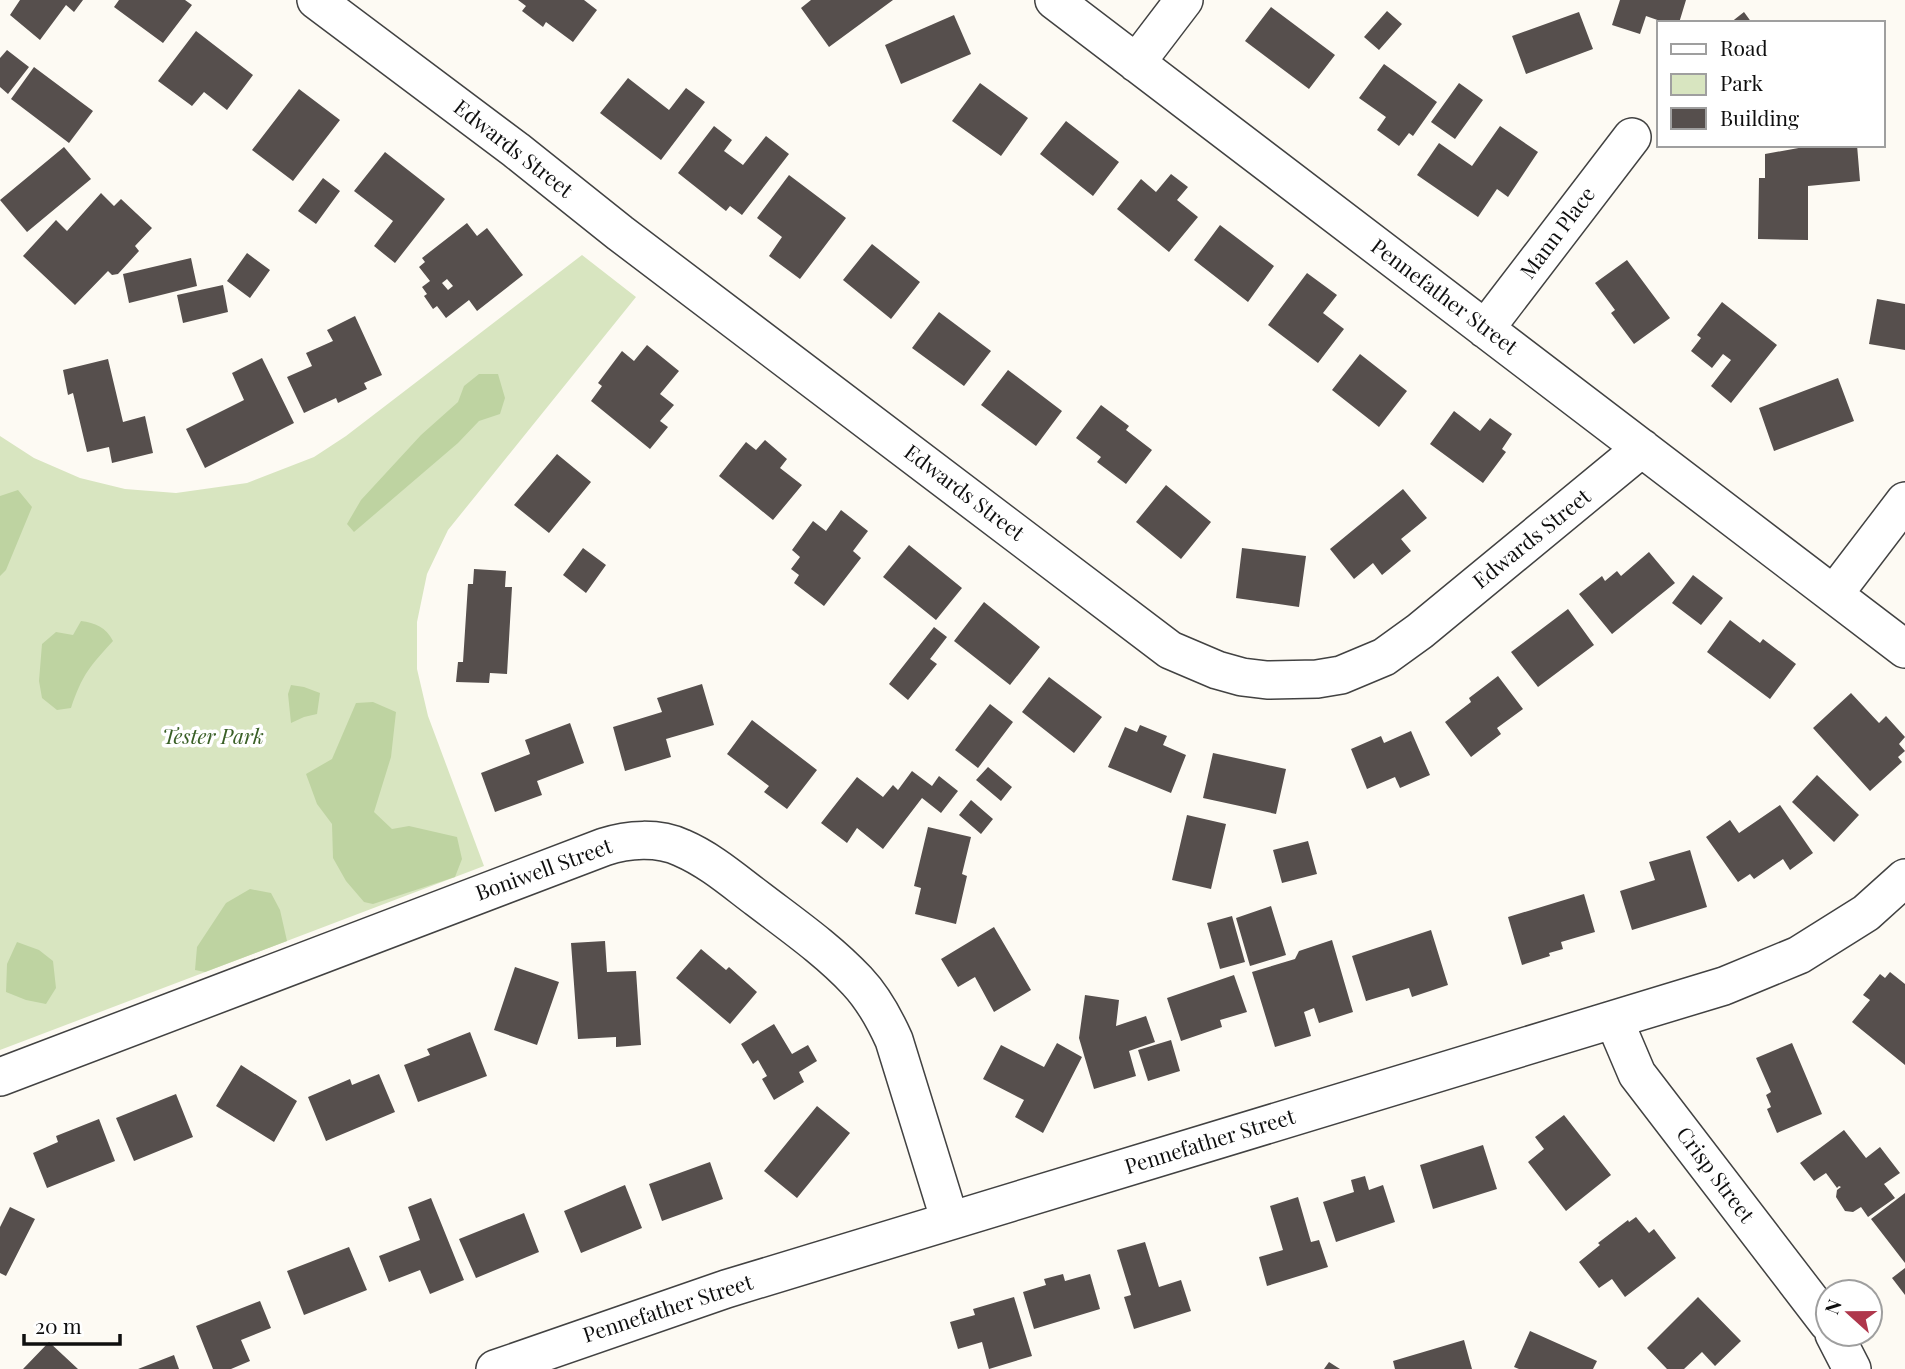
<svg xmlns="http://www.w3.org/2000/svg" width="1905" height="1369" font-family="'Playfair Display',serif">
<rect width="100%" height="100%" fill="#fdfaf3"/>
<path fill="#d8e5c0" d="M582 255 636 297 448 530 427 574 417 622V669L428 716 484 866 0 1050V436L34 458 80 478 125 489 176 493 247 483 314 457 346 436Z"/>
<path fill="#bed3a1" d="M479 374H498L505 398 500 414 479 421 458 443 354 532 347 524 361 500 421 435 458 402 464 386Z
M18 490 32 507 6 570 0 576V496Z
M81 621C95 623 106 627 113 641 90 666 82 675 71 708L57 710 42 698 39 681 42 644 56 632 73 635Z
M291 685 304 687 320 693 317 714 304 717 291 723 288 694Z
M373 702 396 712 391 757 374 812 392 829 409 826 457 837 462 859 455 877 373 904 364 902 346 881 333 858 332 824 317 804 306 774 332 759 356 703Z
M250 889 271 893 280 910 287 941 205 972 195 970 197 947 226 903Z
M17 942 39 950 53 961 56 988 46 1004 26 1000 6 992 7 964Z"/>
<path fill="#564f4d" fill-rule="evenodd" d="M20 0H83L74 12 66 5 40 40 10 15Z
M119 0H185L192 5 163 43 114 7Z
M518 0H584L597 10 573 42 546 22 543 27 522 11 526 6Z
M811 0H893L829 47 801 8Z
M1620 0H1686L1679 23H1666L1646 16 1640 34 1612 25Z
M1271 7 1335 55 1309 89 1245 41Z
M1387 11 1402 24 1379 50 1364 37Z
M1579 12 1593 49 1526 74 1512 36Z
M1744 12 1752 23H1730Z
M954 15 971 54 901 84 885 45Z
M196 31 253 75 227 110 204 92 192 106 158 81Z
M7 50 29 67 8 94 0 87V58Z
M1384 64 1437 102 1413 136 1409 133 1399 146 1377 130 1386 117 1359 98Z
M34 67 93 111 69 143 11 99Z
M628 78 669 110 686 88 705 102 661 160 600 113Z
M980 83 1028 118 1001 156 952 121Z
M1459 83 1483 100 1455 139 1431 122Z
M299 89 340 120 293 181 252 150Z
M1066 121 1119 162 1093 196 1040 154Z
M714 126 732 140 724 151 743 165 766 136 789 154 742 215 730 206 726 211 678 173Z
M1500 126 1538 152 1508 197 1497 189 1478 217 1417 175 1439 143 1472 166Z
M1815 145H1857L1860 181 1808 186V240L1758 239 1759 178H1765V154Z
M64 147 91 179 27 232 0 200Z
M385 152 445 199 395 263 374 246 393 221 354 191Z
M1171 174 1188 187 1177 200 1198 217 1169 252 1117 209 1141 179 1156 192Z
M789 175 846 218 800 279 769 256 782 237 757 218Z
M323 178 340 191 316 224 298 211Z
M101 193 114 206 121 199 152 228 135 246 139 251 118 274 112 275 108 271 75 305 23 256 56 220 67 231Z
M467 223 477 236 487 228 523 275 477 311 469 300 446 318 437 306 433 309 424 296 427 294 422 287 430 281 419 267 425 262 422 258ZM447 279 453 286 448 290 442 283Z
M1220 225 1274 266 1248 302 1194 260Z
M872 244 920 282 891 319 843 280Z
M247 253 270 270 250 298 227 281Z
M191 258 197 286 129 303 123 274Z
M1627 260 1670 318 1634 344 1611 313 1615 310 1595 283Z
M1307 273 1337 295 1323 313 1344 329 1318 363 1268 325Z
M223 285 228 312 183 323 177 295Z
M1877 299 1905 304V350L1869 344Z
M1722 302 1777 345 1731 403 1711 386 1731 360 1723 354 1712 368 1691 351 1701 338 1697 335Z
M939 312 991 351 964 386 912 348Z
M355 316 382 375 364 383 367 389 338 403 336 398 304 413 287 377 312 366 306 353 333 341 327 330Z
M647 345 679 371 660 394 674 405 660 421 668 427 650 449 591 401 602 386 598 383 622 351 634 361Z
M1360 354 1407 391 1379 427 1332 390Z
M262 358 294 423 205 468 186 429 244 400 232 373Z
M108 359 123 422 145 416 153 453 112 463 109 447 87 452 73 393 68 395 63 370Z
M1008 370 1062 411 1036 446 981 405Z
M1838 378 1854 421 1774 451 1759 408Z
M1101 405 1129 426 1126 430 1152 450 1126 484 1097 462 1101 457 1076 438Z
M1454 411 1480 431 1490 418 1512 434 1502 449 1506 452 1483 483 1430 444Z
M765 440 787 459 780 468 802 485 773 520 719 476 746 442 756 450Z
M557 454 591 482 549 533 514 505Z
M1166 485 1211 522 1181 559 1136 522Z
M1403 489 1427 518 1401 539 1411 551 1382 575 1373 563 1354 579 1330 549Z
M841 510 868 531 853 551 861 558 824 606 794 583 799 575 791 569 800 557 792 550 813 521 826 531Z
M909 545 962 588 936 620 883 577Z
M583 548 606 565 586 593 563 575Z
M1242 548 1306 556 1299 607 1236 598Z
M1649 552 1675 583 1612 634 1579 594 1602 576 1605 581 1617 571 1621 576Z
M474 569 506 571 505 587H512L507 674 490 673 489 683 456 682 458 662H463L468 584H473Z
M1693 575 1723 598 1701 625 1672 603Z
M984 602 1040 647 1010 685 954 641Z
M1568 609 1594 645 1538 687 1511 652Z
M1730 620 1760 643 1763 639 1796 664 1770 699 1707 652Z
M934 627 947 637 930 659 937 664 908 700 889 684Z
M1498 676 1523 709 1497 728 1501 734 1471 757 1445 722 1471 702 1469 698Z
M1049 677 1102 717 1074 753 1022 712Z
M702 684 714 725 666 739 671 757 625 771 613 727 662 712 657 698Z
M1851 693 1879 723 1886 716 1905 737 1899 744 1905 751 1898 757 1902 762 1870 791 1813 728Z
M990 704 1013 722 978 768 955 750Z
M752 720 817 770 787 809 764 792 769 786 727 754Z
M570 723 584 763 537 781 542 795 495 812 481 773 530 754 525 740Z
M1140 725 1167 736 1163 745 1186 755 1171 793 1108 767 1125 727 1137 732Z
M1411 731 1430 775 1400 788 1395 777 1367 789 1351 749 1381 736 1384 743Z
M1213 753 1286 769 1276 814 1203 798Z
M988 767 1012 787 1001 801 976 780Z
M912 771 932 786 939 776 958 791 941 813 922 798 883 849 857 828 847 843 821 823 857 777 883 797 893 785 898 790Z
M1817 775 1859 815 1834 842 1792 802Z
M971 800 993 819 981 834 959 815Z
M1780 805 1813 853 1790 870 1783 859 1754 879 1750 874 1738 882 1706 837 1730 820 1739 833Z
M1187 815 1226 824 1211 889 1172 880Z
M928 827 971 837 962 874 967 876 956 924 915 914 921 888 914 886Z
M1308 841 1317 874 1282 883 1273 850Z
M1690 850 1707 907 1632 930 1620 891 1655 880 1649 862Z
M1584 894 1595 932 1561 942 1563 949 1549 953 1550 956 1522 965 1508 917Z
M1271 906 1286 955 1250 966 1236 918Z
M1232 916 1245 962 1220 969 1207 923Z
M994 927 1031 990 994 1012 975 977 958 987 941 959Z
M1431 930 1448 985 1412 997 1409 988 1366 1001 1352 956Z
M1332 940 1353 1012 1319 1023 1314 1008 1304 1012 1311 1036 1275 1047 1252 972 1295 959 1299 951Z
M605 941 607 972 636 971 641 1045 616 1047V1037L578 1039 571 943Z
M701 949 726 970 729 967 757 992 730 1024 676 978Z
M515 967 559 982 537 1045 494 1030Z
M1890 972 1905 984V1065L1852 1022 1870 1000 1863 995 1880 974 1885 978Z
M1234 975 1247 1012 1220 1020 1222 1027 1181 1041 1167 998Z
M1085 995 1119 1000 1116 1026 1146 1016 1155 1042 1129 1051 1136 1076 1094 1089 1079 1038Z
M774 1024 792 1054 808 1045 817 1061 799 1072 804 1082 774 1100 762 1079 767 1076 758 1060 753 1064 741 1044Z
M470 1032 487 1076 418 1102 404 1065 430 1055 427 1049Z
M1171 1040 1180 1071 1148 1081 1138 1050Z
M1057 1043 1082 1057 1043 1133 1015 1117 1024 1100 983 1079 1001 1045 1044 1067Z
M1792 1043 1822 1114 1777 1133 1767 1109 1771 1107 1766 1095 1771 1092 1756 1058Z
M241 1065 297 1101 274 1142 216 1106Z
M379 1074 395 1112 326 1141 308 1097 350 1079 352 1085Z
M176 1094 193 1137 134 1161 116 1118Z
M817 1106 850 1133 797 1198 764 1171Z
M1564 1115 1611 1175 1566 1211 1528 1162 1544 1149 1535 1137Z
M99 1119 115 1161 47 1188 33 1153 58 1142 56 1136Z
M1844 1130 1866 1158 1880 1147 1900 1173 1884 1184 1895 1198 1868 1217 1861 1207 1853 1212 1845 1211 1836 1197 1837 1190 1841 1187 1839 1186 1837 1188 1826 1173 1814 1181 1800 1163Z
M1483 1145 1497 1189 1433 1209 1420 1165Z
M710 1162 723 1199 662 1221 649 1184Z
M1365 1176 1369 1190 1383 1185 1395 1222 1336 1242 1323 1202 1354 1192 1351 1180Z
M625 1185 642 1228 581 1253 564 1211Z
M1905 1193V1263L1871 1219Z
M1298 1197 1311 1242 1319 1240 1328 1267 1267 1286 1259 1257 1283 1250 1270 1206Z
M431 1198 464 1280 430 1294 420 1270 389 1282 379 1256 420 1240 408 1207Z
M10 1207 35 1219 6 1276 0 1273V1227Z
M524 1213 539 1252 476 1278 459 1239Z
M1636 1217 1649 1233 1654 1229 1676 1258 1625 1297 1612 1279 1599 1288 1579 1262 1600 1245 1598 1243 1628 1220 1629 1222Z
M1145 1242 1159 1287 1181 1280 1191 1311 1134 1329 1124 1297 1131 1295 1117 1250Z
M349 1247 367 1290 304 1315 287 1271Z
M1905 1268V1295L1892 1278Z
M1063 1274 1065 1281 1090 1274 1100 1309 1034 1329 1023 1292 1046 1285 1044 1279Z
M1014 1297 1032 1356 989 1369 982 1342 958 1349 950 1322 975 1315 973 1309Z
M1698 1297 1741 1341 1715 1366 1702 1352 1684 1369H1667L1647 1348Z
M260 1301 271 1328 241 1340 250 1361 231 1369H213L196 1326Z
M1530 1331 1597 1361 1593 1369H1519L1514 1367Z
M1464 1340 1472 1369H1395L1393 1361Z
M49 1342 78 1369H23Z
M174 1355 179 1369H138Z
M1329 1362 1340 1369H1324Z"/>
<g fill="none" stroke-linecap="round" stroke-linejoin="round">
<g stroke="#424242" stroke-width="40">
<path id="minor" d="M316 0 516 150 620 233 1170 650 1217 670 1242 677 1267 680 1317 679 1341 675 1384 657 1420 631 1642 448
M1054 0 1905 649
M1136 63 1184 0
M1485 329 1632 137
M1834 594 1905 501
M1614 1020 1637 1074 1828 1323
M0 1077 604 847C628 839 658 837 682 848 710 860 734 881 758 899 792 925 828 950 857 981 873 998 885 1020 894 1040L950 1221
M1834 1334 1852 1369
M495 1369 726 1289 1724 986 1799 955 1866 913 1905 878"/>
</g>
<use href="#minor" stroke="#fff" stroke-width="37"/>
</g>
<g text-anchor="middle" stroke-width="7" stroke-linejoin="round" paint-order="stroke">
<g font-size="21" fill="#0f0f0f" stroke="#fff">
<text transform="translate(513 149) rotate(38)" y="7">Edwards Street</text>
<text transform="translate(1558 233) rotate(-53)" y="7">Mann Place</text>
<text transform="translate(1444 297) rotate(37)" y="7">Pennefather Street</text>
<text transform="translate(964 493) rotate(37)" y="7">Edwards Street</text>
<text transform="translate(1532 539) rotate(-39)" y="7">Edwards Street</text>
<text transform="translate(544 870) rotate(-20)" y="7">Boniwell Street</text>
<text transform="translate(1210 1142) rotate(-17)" y="7">Pennefather Street</text>
<text transform="translate(1715 1175) rotate(53)" y="7">Crisp Street</text>
<text transform="translate(668 1309) rotate(-18)" y="7">Pennefather Street</text>
</g>
<g font-size="21" font-style="italic" fill="#3a6027" stroke="#fff">
<text x="213" y="744">Tester Park</text>
</g>
</g>
<rect x="1657" y="21" width="228" height="126" fill="#ffffff" stroke="#9f9f9f" stroke-width="2"/>
<rect x="1671" y="44" width="35" height="10" fill="#ffffff" stroke="#9f9f9f" stroke-width="2"/>
<text x="1720" y="56" font-size="21" fill="#0f0f0f">Road</text>
<rect x="1671" y="74" width="35" height="21" fill="#d8e5c0" stroke="#9f9f9f" stroke-width="2"/>
<text x="1720" y="91" font-size="21" fill="#0f0f0f">Park</text>
<rect x="1671" y="108" width="35" height="21" fill="#564f4d" stroke="#9f9f9f" stroke-width="2"/>
<text x="1720" y="126" font-size="21" fill="#0f0f0f">Building</text>
<g transform="translate(1849 1313) rotate(291)"><circle r="33" fill="#ffffff" stroke="#9f9f9f" stroke-width="2"/>
<path d="M0-5L12 26L0 18L-12 26Z" fill="#af374c"/>
<text y="-10" font-size="19" font-weight="bold" text-anchor="middle" fill="#0f0f0f">N</text>
</g>
<path d="M24 1334v10h96v-10" fill="none" stroke="#0f0f0f" stroke-width="3.5"/>
<text x="35" y="1334" font-size="21" fill="#0f0f0f" stroke="#ffffff" stroke-width="5" paint-order="stroke">20 m</text>
</svg>
